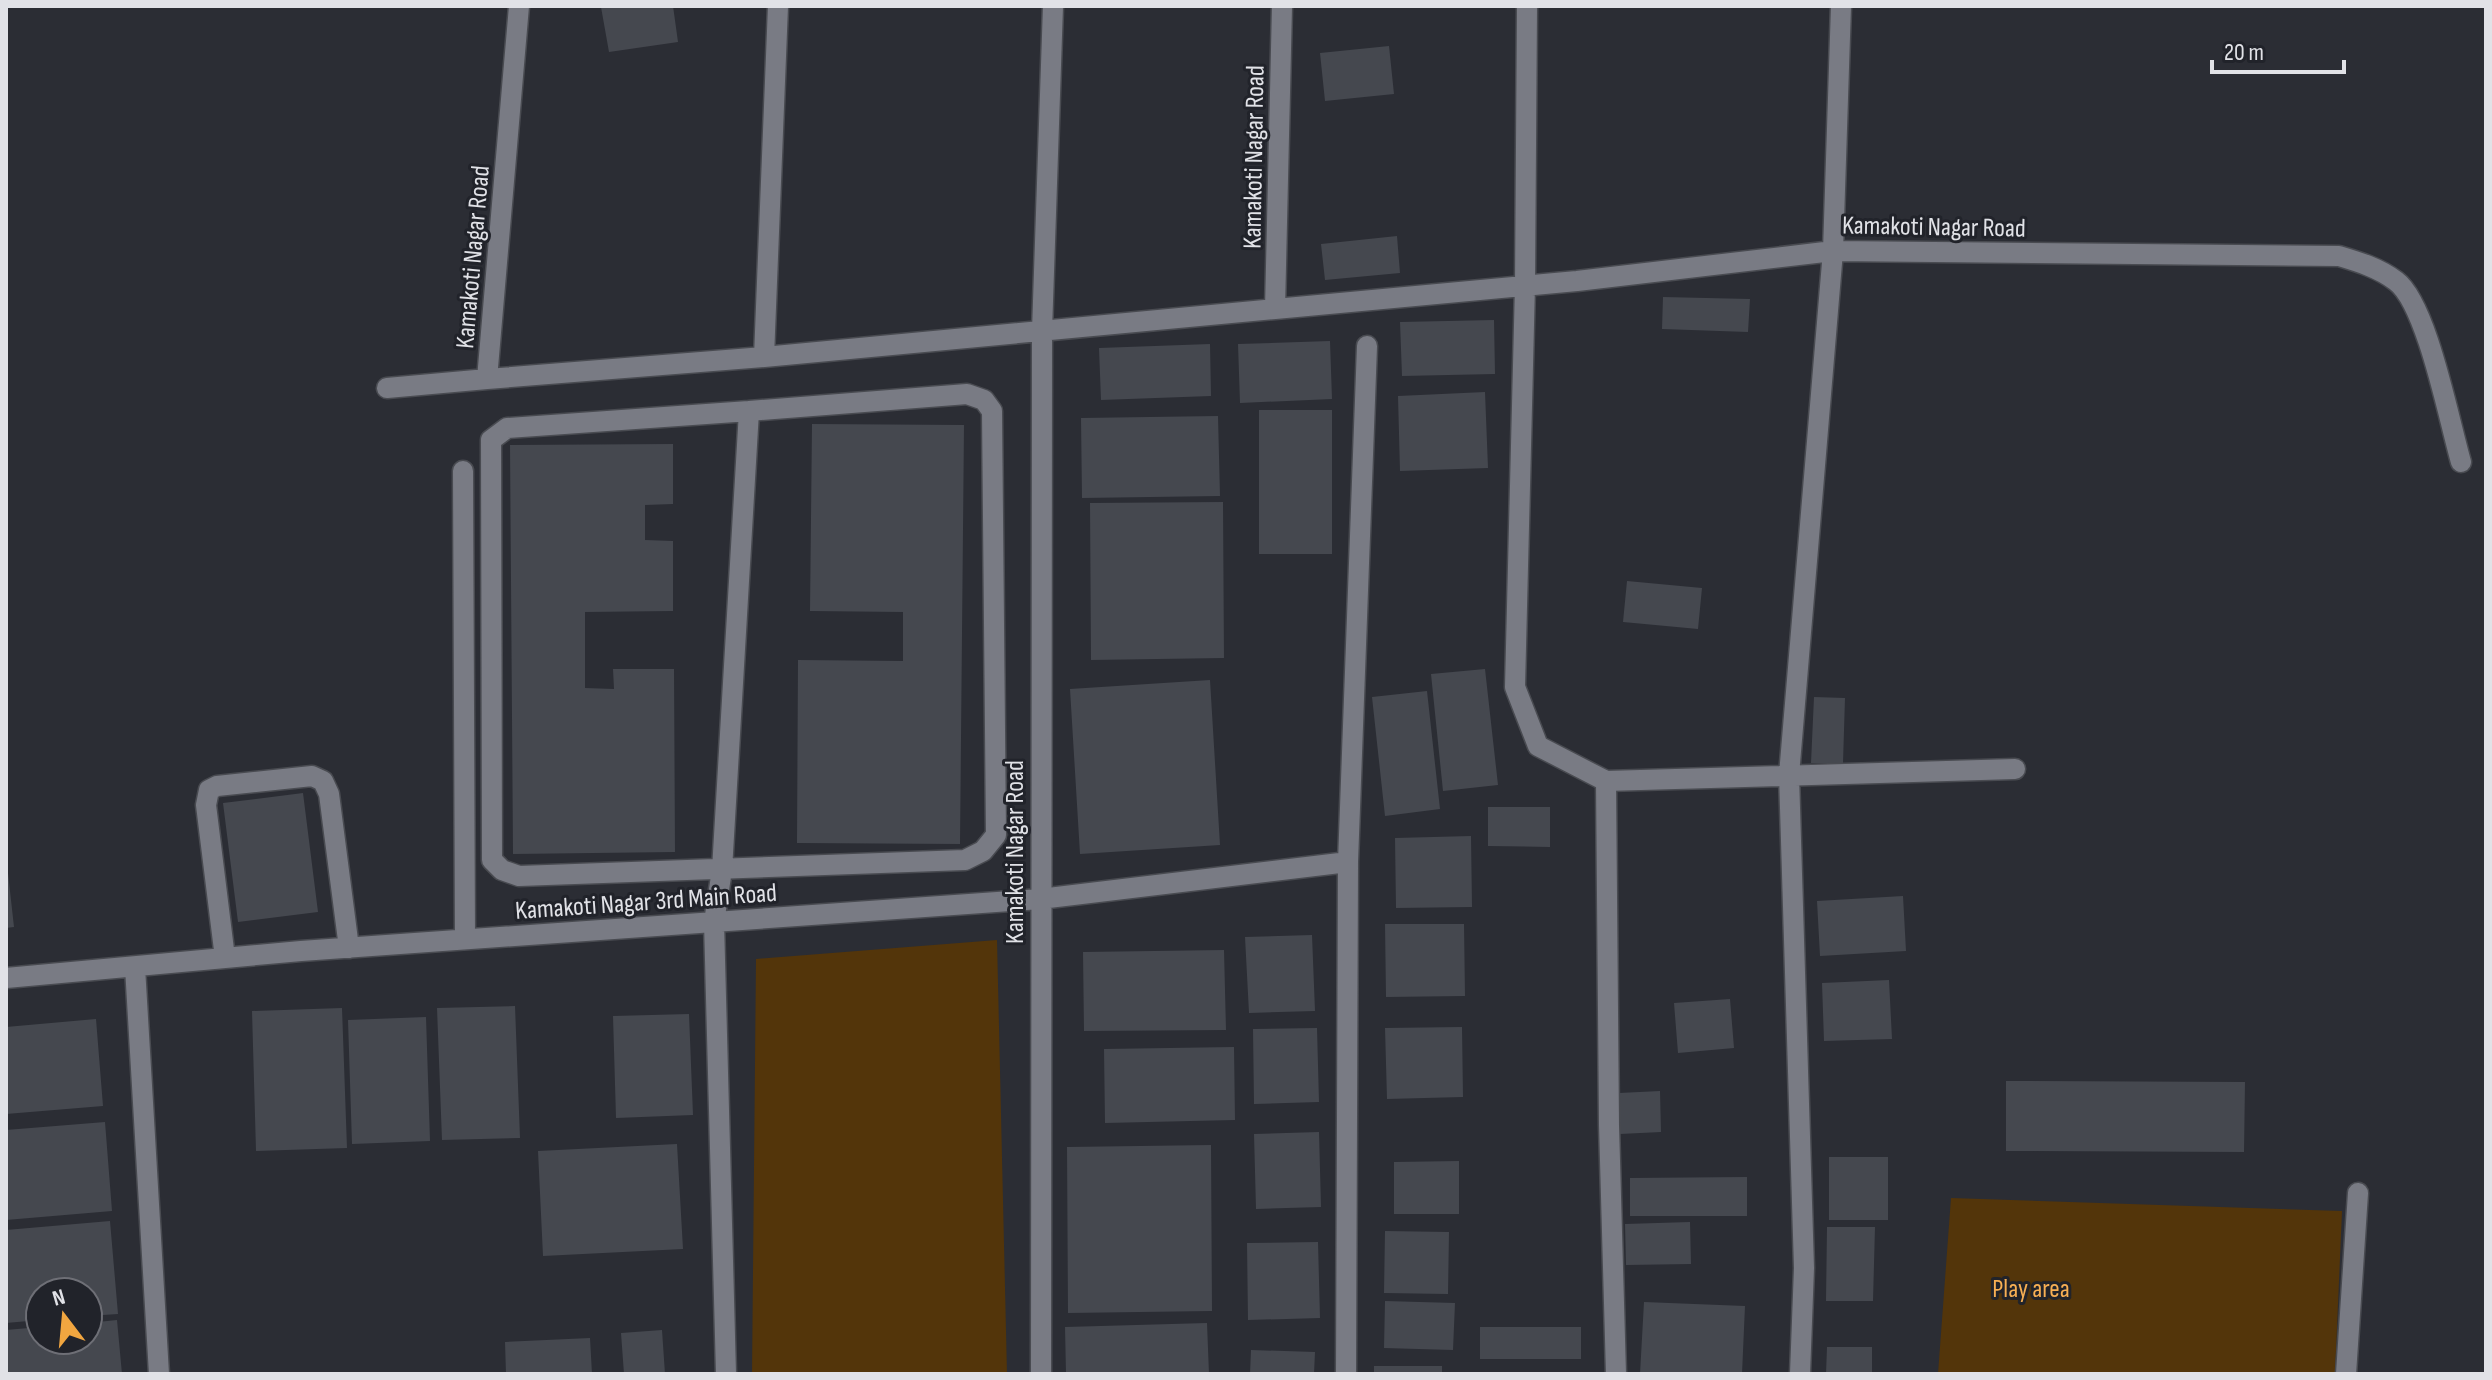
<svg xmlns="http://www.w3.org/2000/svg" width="2492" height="1380" font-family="'Sofia Sans Condensed',sans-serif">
<rect width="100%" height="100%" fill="#2b2d34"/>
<path fill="#53350a" d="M997 940 1007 1374H752L756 959Z
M1951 1198 2342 1211 2335 1374H1938Z"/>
<path fill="#45484f" d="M673 6 678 42 609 52 601 7Z
M1389 46 1394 94 1325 101 1320 53Z
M1397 236 1400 273 1325 280 1321 244Z
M1663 297 1750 299 1748 332 1662 329Z
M1494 320 1495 374 1402 376 1400 322Z
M1330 341 1332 399 1240 403 1238 344Z
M1210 344 1211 396 1101 400 1099 348Z
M1485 392 1488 468 1400 471 1398 396Z
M1259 410H1332V554H1259Z
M1218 416 1220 496 1082 498 1081 418Z
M812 424 964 425 960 844 797 843 798 660 903 661V612L810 611Z
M673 444V504L645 505V540L673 541V611L585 612V688L614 689 613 669H674L675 852 513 854 510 445Z
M1223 502 1224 658 1091 660 1090 503Z
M1627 581 1702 588 1698 629 1623 622Z
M1485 669 1498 785 1443 791 1431 674Z
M1210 680 1220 845 1080 854 1070 689Z
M1427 691 1440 809 1385 816 1372 697Z
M1814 697 1845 698 1843 763H1811Z
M303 793 318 912 238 922 223 803Z
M1488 807H1550V847L1488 846Z
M1471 836 1472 907 1396 908 1395 838Z
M6 855 14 927 6 928Z
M1903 896 1906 951 1820 956 1817 901Z
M1385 924H1464L1465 996 1386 997Z
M1312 935 1315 1011 1249 1013 1245 937Z
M1224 950 1226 1030 1084 1031 1083 952Z
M1889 980 1892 1039 1824 1041 1822 983Z
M1730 999 1734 1048 1678 1053 1674 1003Z
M515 1006 520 1138 442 1140 437 1008Z
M342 1008 347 1148 256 1151 252 1011Z
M689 1014 693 1115 616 1118 613 1016Z
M426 1017 430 1141 352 1144 348 1020Z
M96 1019 103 1106 6 1114V1027Z
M1462 1027 1463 1097 1387 1099 1385 1028Z
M1317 1028 1319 1102 1254 1104 1253 1029Z
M1234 1047 1235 1120 1105 1123 1104 1049Z
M2006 1081 2245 1082 2244 1152 2006 1151Z
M1660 1091 1661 1132 1620 1134 1619 1093Z
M105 1122 112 1211 6 1220V1130Z
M1319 1132 1321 1207 1256 1209 1254 1134Z
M677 1144 683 1249 543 1256 538 1151Z
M1211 1145 1212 1311 1068 1313 1067 1147Z
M1829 1157H1888V1220H1829Z
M1459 1161V1214H1394V1162Z
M1747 1177V1216H1630V1178Z
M110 1221 118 1314 88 1316V1292H40V1320L6 1323V1230Z
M1690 1222 1691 1264 1626 1265 1625 1224Z
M1827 1227H1875L1873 1301H1826Z
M1385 1231 1449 1232 1448 1294 1384 1293Z
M1318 1242 1320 1318 1248 1320 1247 1243Z
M1385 1301 1455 1303 1453 1350 1384 1348Z
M1644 1302 1745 1306 1742 1374H1640Z
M117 1320 122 1374H6V1330L40 1327V1340H88V1323Z
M1207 1323 1209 1374H1066L1065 1327Z
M1480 1327H1581V1359H1480Z
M662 1330 665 1374H624L621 1333Z
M590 1338 592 1374H506L505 1342Z
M1827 1347H1872V1374H1826Z
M1251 1350 1315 1352 1314 1374H1250Z
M1374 1366H1442V1374H1374Z"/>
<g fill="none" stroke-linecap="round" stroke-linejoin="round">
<g stroke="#494b51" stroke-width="23">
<path id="minor" d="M519 6 487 379 764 357 778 6
M1527 6 1525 285 1515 687 1538 746 1606 781 2015 769
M1275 309 1577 281 1833 251 2339 256C2359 262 2379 268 2396 281 2427 304 2449 421 2461 462
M764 357 1275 309 1282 6
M387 388 487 379
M463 471 465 939
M1606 781 1609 1125 1616 1374
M225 958 206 805 209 790 217 786 312 776 323 781 329 794 349 948
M135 967 159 1374
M6 978 301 951 1040 899 1348 862
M726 1374 714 922 722 870 749 411 507 428 491 440 492 860 502 870 519 876 965 860 983 851 996 835 992 411 984 400 967 394 749 411
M1041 1374 1042 331 1053 6
M1346 1374 1348 862 1367 346
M1800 1374 1804 1268 1789 775 1833 251 1841 6
M2346 1374 2358 1193"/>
</g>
<use href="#minor" stroke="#797b84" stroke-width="20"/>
</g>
<g text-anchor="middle" stroke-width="6" stroke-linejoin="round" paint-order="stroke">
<g font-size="26" fill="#e1e2e7" stroke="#21232a">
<text transform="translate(1253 157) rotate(-89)" y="9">Kamakoti Nagar Road</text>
<text transform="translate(1934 226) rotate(1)" y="9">Kamakoti Nagar Road</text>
<text transform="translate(472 257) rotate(-85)" y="9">Kamakoti Nagar Road</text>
<text transform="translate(1014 852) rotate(-90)" y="9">Kamakoti Nagar Road</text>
<text transform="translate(646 901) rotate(-4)" y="9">Kamakoti Nagar 3rd Main Road</text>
</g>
<g font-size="26" fill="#f7af53" stroke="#21232a">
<text x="2031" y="1297">Play area</text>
</g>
</g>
<rect width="2492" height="1380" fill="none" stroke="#e1e2e7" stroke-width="16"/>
<g transform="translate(64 1316) rotate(344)"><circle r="38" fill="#21232a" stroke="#6e6f76" stroke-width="2"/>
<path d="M0-6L14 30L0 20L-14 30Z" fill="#f1a640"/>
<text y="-12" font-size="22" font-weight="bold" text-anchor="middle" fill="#e1e2e7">N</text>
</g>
<path d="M2212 60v12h132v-12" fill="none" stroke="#e1e2e7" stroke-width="4"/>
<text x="2224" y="60" font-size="24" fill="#e1e2e7" stroke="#21232a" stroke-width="6" paint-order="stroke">20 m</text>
</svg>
